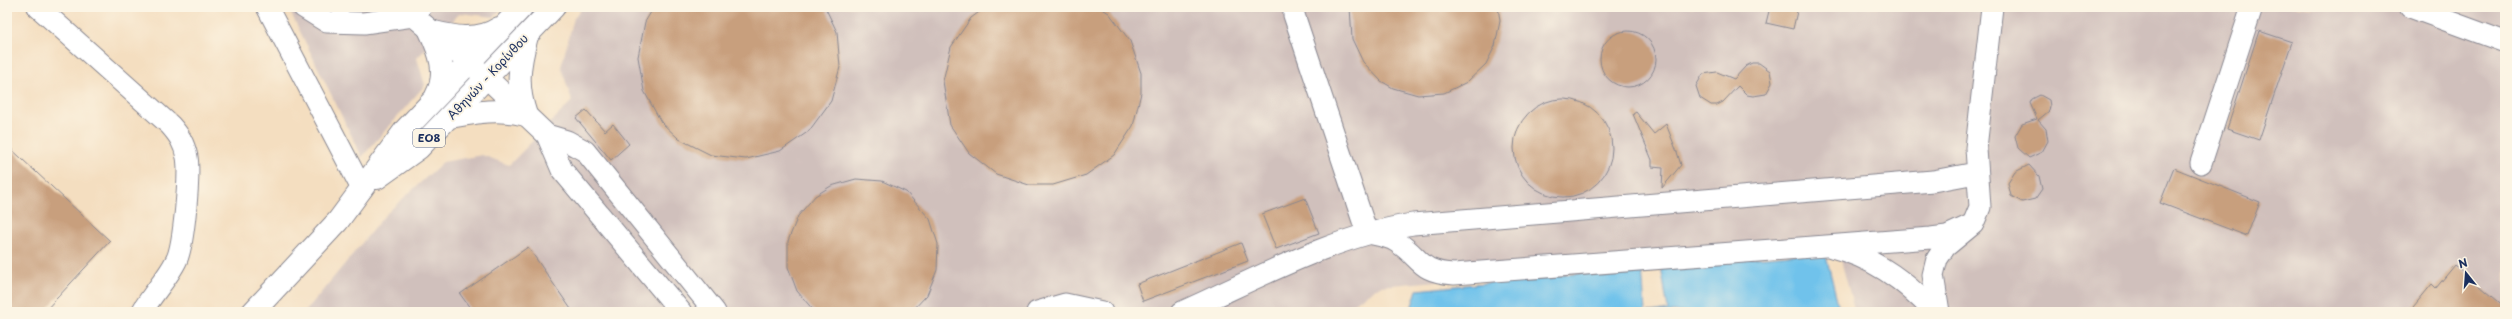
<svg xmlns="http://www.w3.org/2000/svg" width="2512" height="319" font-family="'Playpen Sans',sans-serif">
<rect width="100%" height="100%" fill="#fcf5e5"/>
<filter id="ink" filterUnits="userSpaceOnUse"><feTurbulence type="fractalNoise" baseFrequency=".025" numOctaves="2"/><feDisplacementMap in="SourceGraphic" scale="8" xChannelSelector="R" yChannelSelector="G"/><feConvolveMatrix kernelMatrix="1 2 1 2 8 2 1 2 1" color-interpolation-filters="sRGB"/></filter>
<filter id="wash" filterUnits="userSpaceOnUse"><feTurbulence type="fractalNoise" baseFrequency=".012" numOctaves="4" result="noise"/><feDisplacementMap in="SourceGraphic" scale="16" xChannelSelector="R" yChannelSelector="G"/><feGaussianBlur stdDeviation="0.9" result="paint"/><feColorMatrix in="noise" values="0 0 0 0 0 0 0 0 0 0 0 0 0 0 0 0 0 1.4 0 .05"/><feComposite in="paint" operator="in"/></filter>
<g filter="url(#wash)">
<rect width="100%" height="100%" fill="#f4dec0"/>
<path fill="#d0c0bc" d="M288 7H503L494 17 460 13 417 58 425 85 362 157Z
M583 7H2505V312H1855L1837 246 1380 286 1340 312H305L385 215 443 162 482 155 509 165 572 101 561 67 574 18Z"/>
<path fill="#6fc2eb" stroke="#4578a4" d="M1825 252 1840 312H1648L1668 310 1661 266Z
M1642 267 1645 312H1410L1417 290Z"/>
<g id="blocks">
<path fill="#c89f7d" d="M654 7H825L837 32 840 67 831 101 809 131 780 151 746 159 711 155 679 139 661 122 644 91 638 57 645 22Z
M986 7H1099L1109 13 1130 41 1141 73V93L1133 126 1114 155 1086 175 1053 185H1029L996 174 969 153 950 125 943 81 951 47 971 18Z
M1350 7H1498L1500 21 1495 46 1486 64 1467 82 1444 93 1418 95 1393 88 1381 81 1363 62 1352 39Z
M1770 7H1798L1793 29 1766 23Z
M1600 59a28 28 0 1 1 56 0a28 28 0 1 1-56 0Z
M2259 31 2292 42 2259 140 2227 129Z
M1752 63H1759L1770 71 1772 83 1766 94 1753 96 1747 95 1738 86 1723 102 1717 105H1711L1700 98 1696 86 1703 74 1717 72 1734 79 1746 66Z
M2040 95 2049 100 2050 106 2049 111 2038 120 2046 129 2048 141 2042 152 2029 158 2018 148 2015 136 2022 124 2037 119 2030 103 2032 99Z
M1514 148a49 49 0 1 1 98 0a49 49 0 1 1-98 0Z
M586 110 605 131 613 124 629 144 611 160 576 118Z
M1636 112 1654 134 1666 124 1677 152 1681 165 1662 188 1663 168 1652 167V160L1633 114Z
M7 145 110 241 44 312H7Z
M2029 165 2039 176 2042 189 2035 199 2022 202 2011 196 2008 183 2015 172Z
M2174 168 2260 202 2247 236 2160 203Z
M856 179 882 181 906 192 930 219 938 244 937 270 927 295 911 312H815L797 291 788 267V241L798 216 815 196 831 186Z
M1305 198 1319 233 1276 249 1262 214Z
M1241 243 1248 261 1143 301 1137 284Z
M528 247 573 312H473L460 294Z
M2455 265 2505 307V312H2409L2432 284 2436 288Z"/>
</g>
</g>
<g filter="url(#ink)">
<use href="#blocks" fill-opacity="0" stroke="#88868f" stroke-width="1"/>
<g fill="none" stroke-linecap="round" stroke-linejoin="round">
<g stroke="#88868f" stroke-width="23">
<path id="minor" d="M38 7 170 125C179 135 184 143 187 157 190 174 184 246 176 261 167 279 152 294 142 312
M267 7 362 189
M303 7 327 22 364 23 413 16 420 9
M403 7 486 77 547 135 562 170 681 312
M1294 7V15L1367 233C1377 235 1388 236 1397 242 1422 258 1418 272 1454 274L1931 238 1947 236 1973 224
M2410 7 2505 42
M547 135 567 141 585 151 715 312
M2201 163 2252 7
M1832 247C1872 257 1907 282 1934 312
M1037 312 1065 304 1102 312
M1182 312C1256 279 1333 236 1413 224L1933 181 1976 173
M1939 312 1933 275 1937 259 1945 247 1973 224 1980 207 1976 148 1992 7"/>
</g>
<g stroke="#88868f" stroke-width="24">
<path id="major" d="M430 31C453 37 478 42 499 28
M430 31C440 52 448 74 436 96
M526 115C516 86 519 65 527 36
M450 117C477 112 499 108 526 115
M377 178 419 148 554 7
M253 312 338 221 405 130 522 7"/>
</g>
<use href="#minor" stroke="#fff" stroke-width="21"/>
<use href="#major" stroke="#fff" stroke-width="22"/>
</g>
</g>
<g text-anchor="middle" stroke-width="4" stroke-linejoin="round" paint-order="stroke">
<rect fill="#fcf5e5" stroke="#5e6a86" stroke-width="1" x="413" y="129" width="32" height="18" rx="3"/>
<g font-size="11" font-weight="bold" fill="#1b2f5e">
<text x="429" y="142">ΕΟ8</text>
</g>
<g font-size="12" fill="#1b2f5e" stroke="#fcf5e5">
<text transform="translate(488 77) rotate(-47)" y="4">Αθηνών - Κορίνθου</text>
</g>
</g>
<rect width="2512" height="319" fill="none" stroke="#fcf5e5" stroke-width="24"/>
<g transform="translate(2466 273) rotate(343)" stroke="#fcf5e5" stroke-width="3" paint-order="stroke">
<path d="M0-3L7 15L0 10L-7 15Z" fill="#1b2f5e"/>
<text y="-6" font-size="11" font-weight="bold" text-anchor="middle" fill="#1b2f5e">N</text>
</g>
</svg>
